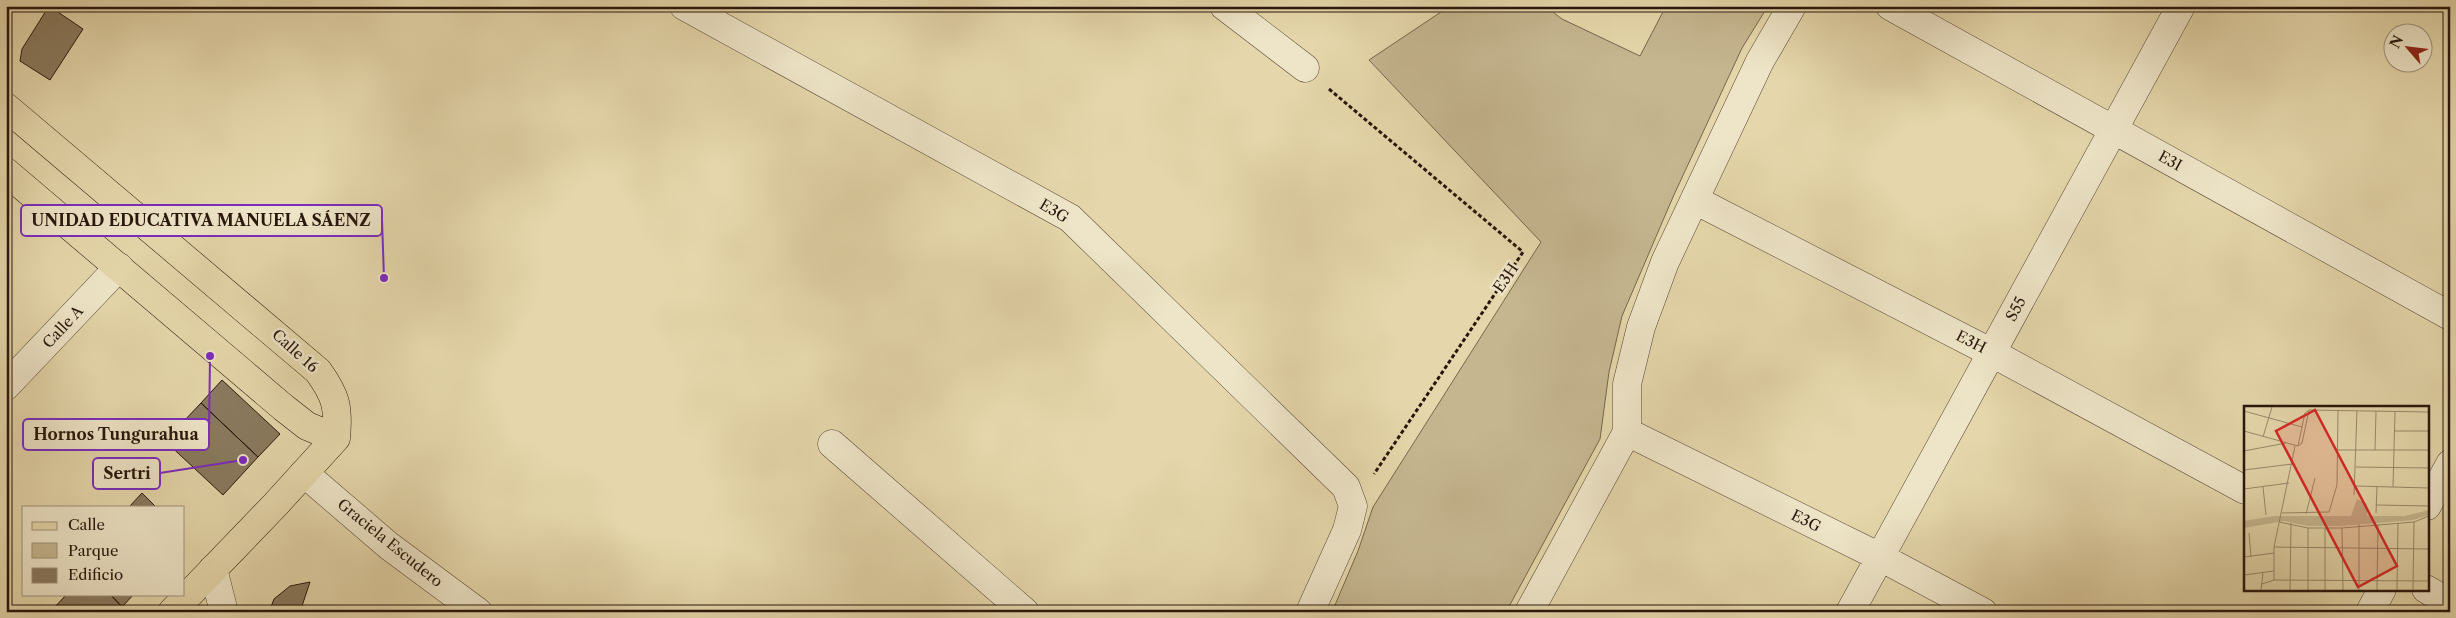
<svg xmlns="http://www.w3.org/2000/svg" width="2456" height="618" font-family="'Libre Caslon Text',serif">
<rect width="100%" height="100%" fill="#e5d7ab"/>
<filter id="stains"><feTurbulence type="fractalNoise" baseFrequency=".004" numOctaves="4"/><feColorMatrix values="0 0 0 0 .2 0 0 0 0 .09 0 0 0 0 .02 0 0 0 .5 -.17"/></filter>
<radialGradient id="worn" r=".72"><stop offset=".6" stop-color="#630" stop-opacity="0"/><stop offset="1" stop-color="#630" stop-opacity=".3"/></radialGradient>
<path fill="#c5b690" stroke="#76664e" d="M1450 6H1545L1562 19 1640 56 1666 6H1768L1742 48 1673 197 1622 316 1609 372 1600 439 1506 612H1332L1358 551 1373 507 1541 242 1369 60Z"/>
<path fill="#8a7a5f" stroke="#28160c" d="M49 6 83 29 50 80 20 61 22 49Z
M222 380 280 434 258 457 201 403Z
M201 403 258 457 223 495 165 441Z
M142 493 156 507H129Z
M310 582 300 612H269L274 599 290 586Z
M67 594H110L122 607 117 612H50Z
M110 594H134L122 607Z"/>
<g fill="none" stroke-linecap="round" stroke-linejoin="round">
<g stroke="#574634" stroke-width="29">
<path id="minor" d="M684 6 1070 218 1346 487 1353 506 1347 530 1310 612
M1224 6 1305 68
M1890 6 2450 316
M1695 200 1992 353 2245 490
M6 386 119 267
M1627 432 1880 557 1983 612
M832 444 1025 612
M304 473 389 546 478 612
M2427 506 2450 464
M213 569 222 604 221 612
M2426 589 2450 603
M1529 612 1627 432V384L1641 327 1665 262 1760 61 1792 6
M1850 612 2181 6
M2370 612 2382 589"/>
</g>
<g stroke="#28160c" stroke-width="29">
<path id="major" d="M6 107 318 371C336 396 339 407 336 438
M6 172 284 408 307 426 336 438
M172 612 276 504 336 438"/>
</g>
<path stroke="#28160c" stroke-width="3" stroke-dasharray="4 2.5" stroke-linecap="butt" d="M1329 89 1523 252 1374 474"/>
<use href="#minor" stroke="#eee5c8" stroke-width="28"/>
<use href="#major" stroke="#e5d7ab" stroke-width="28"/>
</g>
<g text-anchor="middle" stroke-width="5" stroke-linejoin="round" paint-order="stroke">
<g font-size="15" fill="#28160c" stroke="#eee5c8">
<text transform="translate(2170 161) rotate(29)" y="5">E3I</text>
<text transform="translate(1054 211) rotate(31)" y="5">E3G</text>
<text transform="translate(1506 278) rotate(-56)" y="5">E3H</text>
<text transform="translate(2016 309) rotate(-62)" y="5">S55</text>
<text transform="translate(63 327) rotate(-47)" y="5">Calle A</text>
<text transform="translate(1971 342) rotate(27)" y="5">E3H</text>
<text transform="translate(295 351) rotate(42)" y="5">Calle 16</text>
<text transform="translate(1806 521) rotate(26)" y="5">E3G</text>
<text transform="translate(390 543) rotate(39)" y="5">Graciela Escudero</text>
</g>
</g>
<g transform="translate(2244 406)">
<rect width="185" height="185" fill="#e5d7ab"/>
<path d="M113 93 123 98V110H161L185 104V109L169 114 97 120H64L40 115 0 122V115L30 110H107Z" fill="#c5b690"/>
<path fill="none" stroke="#998a6b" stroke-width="1" d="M65 4 185 6M0 5 58 21M0 25 54 40M150 25H185M19 31 28 1M54 40 61 7 65 4M54 40 58 37 65 4M93 44H185M131 44 132 5M0 45 42 37M112 61 185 62M0 64 48 58M112 80 185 82M19 81 22 109M149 81 151 6M0 83 45 77M0 88V113M110 89 113 5M132 99 185 100M38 107 85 106 93 79 94 5M132 107 133 80M62 108 71 72M35 116 64 122H98L170 116 185 110M98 122 99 184M5 127 7 151M30 141 185 143M0 151 30 147M0 169 30 165M30 174V141L51 40M18 178 30 174 185 175M17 184 19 167M46 184 47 117M64 184V122M81 184V122M115 184V118M133 184 134 118M153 184 154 117M169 184 170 116"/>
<path fill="#d62828" fill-opacity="0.15" stroke="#d62828" stroke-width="2.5" d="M71 4 153 160 114 181 32 25Z"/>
<rect width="185" height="185" fill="none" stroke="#28160c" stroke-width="2.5"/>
</g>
<path fill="none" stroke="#7b2cbf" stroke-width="2" d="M384 278L382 220M210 356L209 434M243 460L160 473"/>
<g fill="#7b2cbf" stroke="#eee5c8" stroke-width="2">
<circle cx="384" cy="278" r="5"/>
<circle cx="210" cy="356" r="5"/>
<circle cx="243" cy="460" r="5"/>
</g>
<g fill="#eee5c8" stroke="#7b2cbf" stroke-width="2">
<rect x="21" y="205" width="361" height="31" rx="5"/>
<rect x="23" y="419" width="186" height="31" rx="5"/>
<rect x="93" y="458" width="67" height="31" rx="5"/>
</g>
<g font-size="16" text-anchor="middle" font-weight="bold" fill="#28160c">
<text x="201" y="226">UNIDAD EDUCATIVA MANUELA SÁENZ</text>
<text x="116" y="440">Hornos Tungurahua</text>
<text x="127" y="479">Sertri</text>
</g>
<rect width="2456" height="618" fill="none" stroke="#e5d7ab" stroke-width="25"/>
<rect x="8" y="8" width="2441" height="603" fill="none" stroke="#28160c" stroke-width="2.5"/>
<rect x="12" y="12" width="2431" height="593" fill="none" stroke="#28160c"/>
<rect x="22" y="506" width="162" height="90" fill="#eee5c8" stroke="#9f927d"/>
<rect x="32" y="522" width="25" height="8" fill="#e5d7ab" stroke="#9f927d"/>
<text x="68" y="530" font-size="15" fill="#28160c">Calle</text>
<rect x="32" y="543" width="25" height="15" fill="#c5b690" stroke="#9f927d"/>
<text x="68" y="556" font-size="15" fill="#28160c">Parque</text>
<rect x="32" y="568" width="25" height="15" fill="#8a7a5f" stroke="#9f927d"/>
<text x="68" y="580" font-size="15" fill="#28160c">Edificio</text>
<g transform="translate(2408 48) rotate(298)"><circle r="24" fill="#eee5c8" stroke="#9f927d"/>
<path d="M0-4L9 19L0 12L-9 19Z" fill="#8f2418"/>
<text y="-8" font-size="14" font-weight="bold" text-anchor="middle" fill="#28160c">N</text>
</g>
<rect width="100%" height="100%" filter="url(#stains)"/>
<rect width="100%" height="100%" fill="url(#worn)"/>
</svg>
